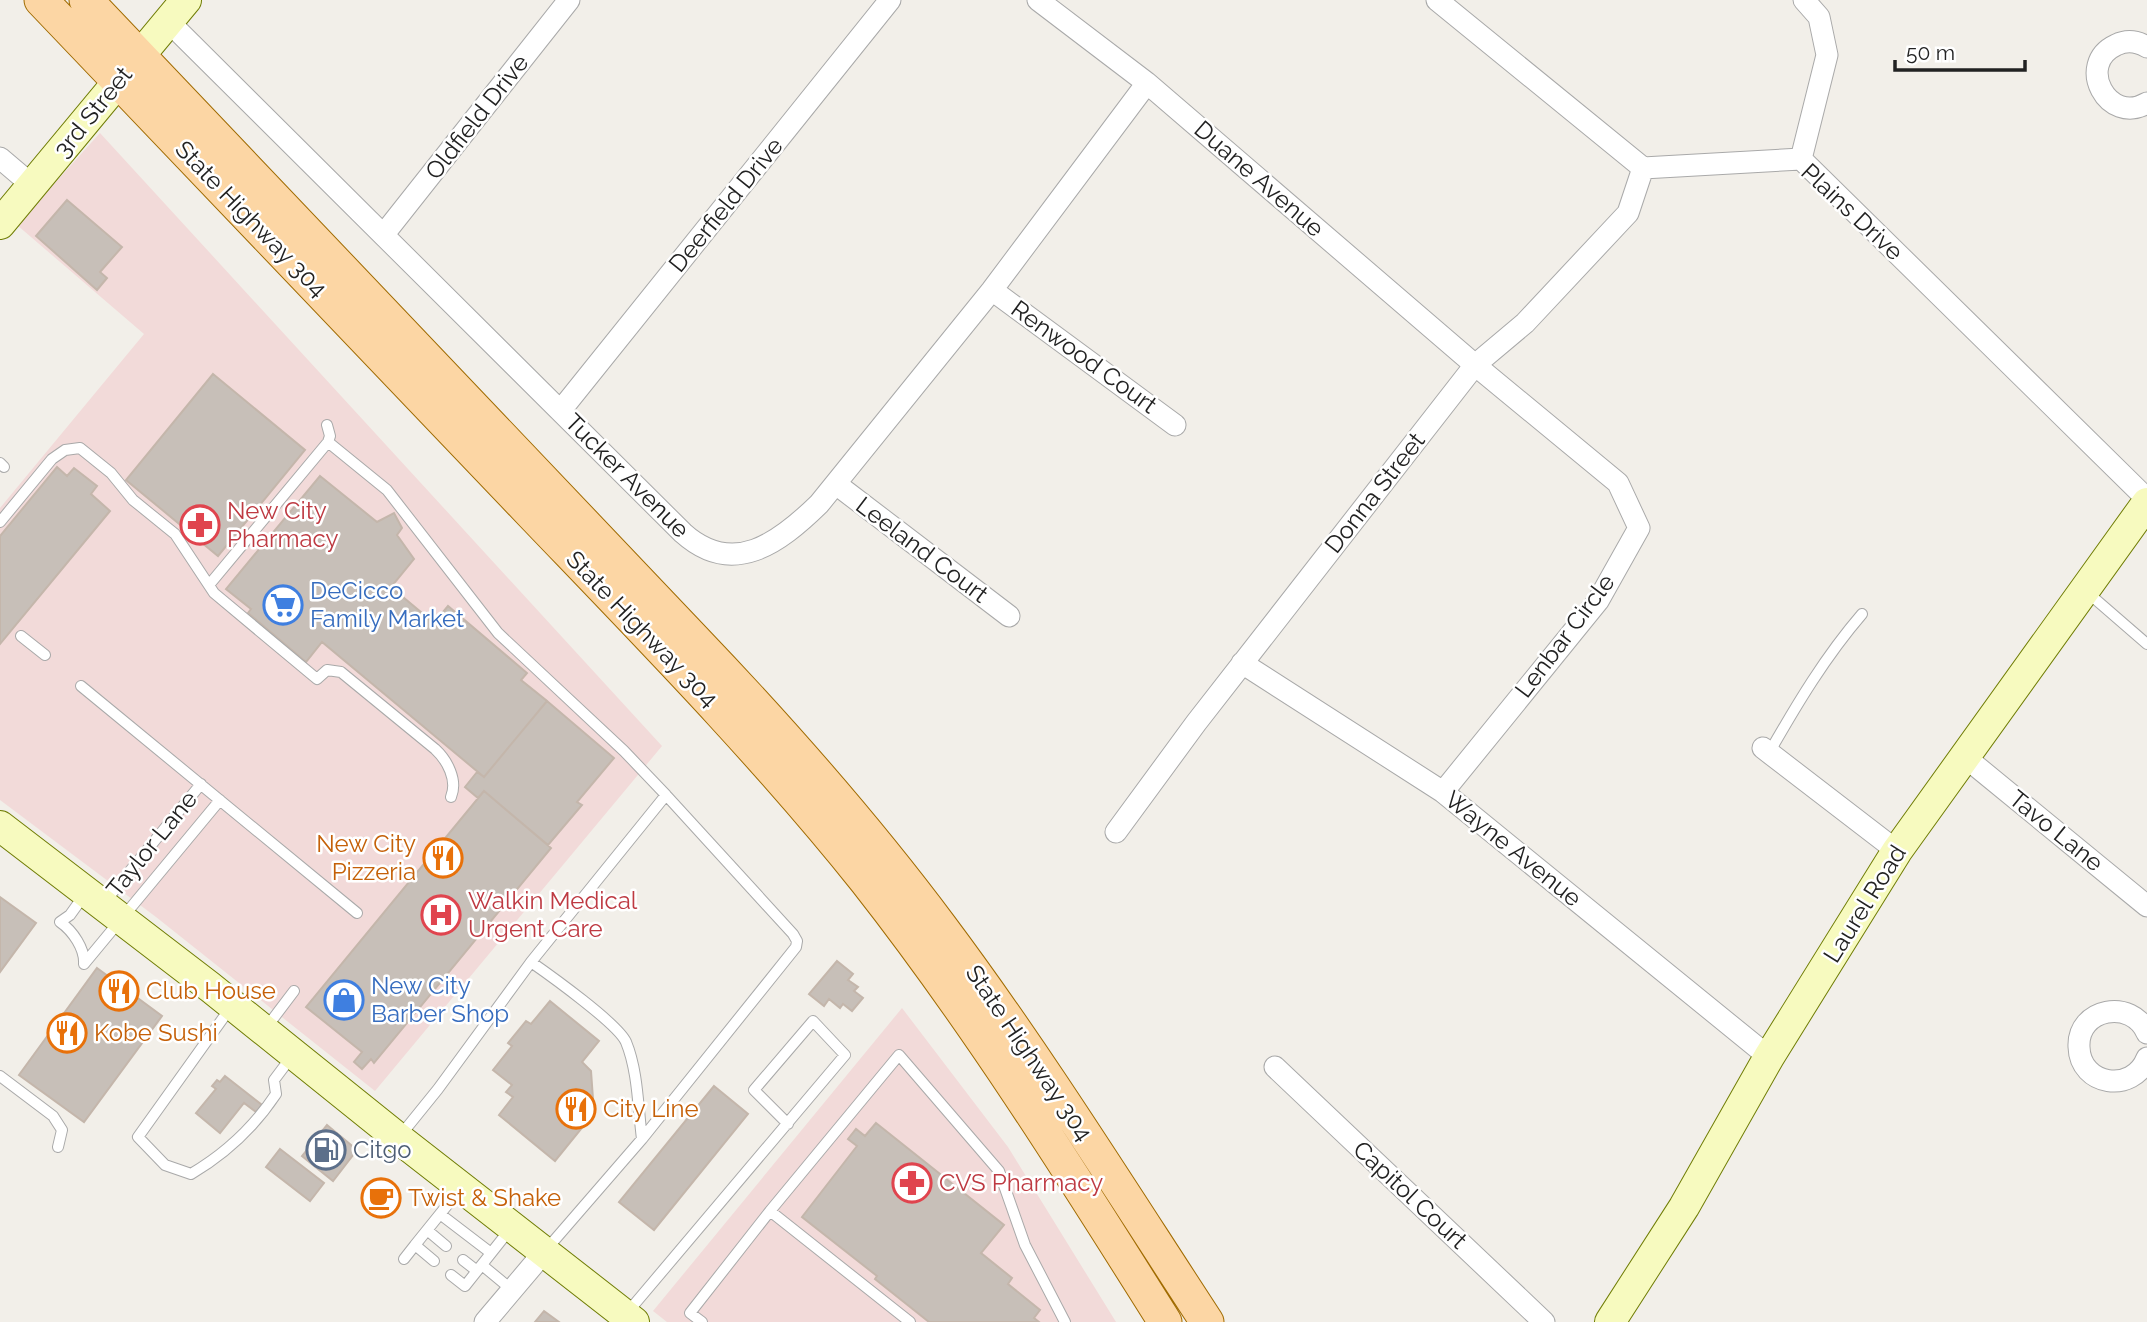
<svg xmlns="http://www.w3.org/2000/svg" width="2147" height="1322" font-family="Raleway,sans-serif">
<rect width="100%" height="100%" fill="#f2efe9"/>
<path fill="#f2dad9" d="M100 133 662 746 375 1091 156 917 0 800V508L144 334 17 225Z
M902 1008 1008 1147 1116 1322H667L653 1311Z"/>
<path fill="#c7bfb8" stroke="#c4b6ab" stroke-width="2" d="M67 200 122 247 100 272 107 278 97 290 36 236Z
M213 374 305 450 218 556 126 480Z
M57 467 67 476 74 468 97 486 91 494 110 511 0 644V536Z
M320 476 377 522 394 513 402 528 397 535 414 559 391 587 434 623 448 606 527 673 521 680 547 701 484 777 322 642 306 662 248 613 251 609 226 589Z
M547 701 614 758 577 802 582 805 548 845 484 791 478 798 465 787 477 772 484 777Z
M484 791 551 848 374 1063 371 1059 362 1069 354 1062 362 1052 306 1007Z
M0 897 36 923 0 972Z
M837 961 853 974 848 980 858 987 854 991 863 998 852 1011 843 1004 840 1008 829 999 824 1006 809 994Z
M97 968 162 1016 84 1122 19 1075Z
M550 1001 599 1041 582 1062 591 1071 594 1113 555 1161 499 1115 513 1097 506 1092 512 1085 493 1070 512 1046 508 1043 526 1021 531 1024Z
M225 1076 262 1105 256 1112 244 1103 220 1133 196 1113 216 1089 212 1086 217 1080 220 1082Z
M714 1086 748 1114 654 1230 619 1202Z
M876 1123 1004 1225 981 1253 1012 1278 1008 1284 1040 1310 1034 1318 1039 1322H929L875 1279 877 1276 802 1217 857 1146 848 1139 856 1129 865 1136Z
M327 1125 357 1150 333 1181 302 1156Z
M280 1149 324 1183 310 1201 266 1167Z
M544 1311 559 1322H535Z"/>
<g fill="none" stroke-linecap="round" stroke-linejoin="round">
<g stroke="#a9a9a9" stroke-width="12">
<path id="lane" d="M328 442 387 490 498 633 624 751 666 795
M0 463 4 467
M0 522 52 459 65 450 80 448 111 473 133 500 175 534 214 593 317 679 327 670 341 672 435 749C447 760 458 780 451 797
M209 585 328 442 330 436 327 425
M2087 592 2147 644
M21 636 45 655
M81 686 357 913
M1769 753C1797 704 1825 657 1862 614
M103 904 201 784
M531 962C551 976 618 1024 626 1042 638 1071 638 1108 642 1139
M84 964 220 800
M84 964C85 949 73 931 60 922L70 915 85 894
M231 1007 138 1137 165 1165 191 1174C225 1154 254 1127 276 1094L274 1080 292 1056
M266 1028 294 991
M0 1076 53 1116 62 1130 58 1147
M400 1136 438 1089 531 962 666 795 793 934 797 941 796 947 642 1139 545 1251
M770 1211 899 1055 999 1171 1025 1245 1065 1322
M440 1214 491 1253
M427 1230 446 1246
M404 1259 415 1245
M463 1260 477 1271
M434 1261 415 1245 461 1188
M482 1265 512 1290
M451 1275 465 1286 511 1228
M627 1313 845 1055 813 1021 754 1090 788 1124
M702 1322 690 1313 770 1211 910 1322"/>
</g>
<g stroke="#a9a9a9" stroke-width="23">
<path id="street" d="M1038 0 1147 83 1475 365 1618 483 1639 528 1598 601 1443 792
M1437 0 1643 168 1801 159 2147 499
M168 21 683 533C733 578 779 543 819 504L992 290 1147 83
M2147 47C2137 41 2126 40 2116 45 2075 64 2108 126 2147 103
M0 158 33 186
M1801 159 1827 55 1819 17 1804 0
M384 234 569 0
M992 290 1175 425
M561 410 890 0
M836 484 1009 616
M1242 663 1443 792 1769 1057
M1763 748 1897 851
M1965 757 2147 906
M1116 832 1196 723 1475 365 1525 323 1628 213 1643 168
M2147 1033C2132 998 2077 1008 2079 1047 2080 1086 2133 1094 2147 1058
M1275 1067 1544 1322
M485 1322 545 1251"/>
</g>
<g stroke="#707d05" stroke-width="32">
<path id="secondary" d="M0 224 186 0
M0 826 210 987 398 1138 634 1322
M1610 1322 1684 1207 1769 1057 1897 851 2147 503"/>
</g>
<g stroke="#a06b00" stroke-width="35">
<path id="primary" d="M41 0C204 171 368 341 530 512 645 632 762 751 866 881 976 1021 1070 1171 1165 1322
M86 0 693 638C781 730 865 825 941 927 1036 1054 1120 1189 1207 1322"/>
</g>
<use href="#lane" stroke="#fff" stroke-width="10"/>
<use href="#street" stroke="#fff" stroke-width="21"/>
<use href="#secondary" stroke="#f7fabf" stroke-width="30"/>
<use href="#primary" stroke="#fcd6a4" stroke-width="33"/>
</g>
<defs>
<g id="pharmacy-ring" transform="scale(2.0125)"><circle r="9.5" fill="#fff" stroke="#e0444e" stroke-width="1.5"/><path d="M-2-6h4v4h4v4h-4v4h-4v-4h-4v-4h4Z" fill="#e0444e"/></g>
<g id="supermarket-ring" transform="scale(2.0125)"><circle r="9.5" fill="#fff" stroke="#3f7fe0" stroke-width="1.5"/><path d="M-6-5.5h2.5l.6 2H6L4.5 2H-2.5L-4.4-4H-6ZM-1.5 3.2a1.3 1.3 0 1 0 .1 0ZM3 3.2a1.3 1.3 0 1 0 .1 0Z" fill="#3f7fe0"/></g>
<g id="restaurant-ring" transform="scale(2.0125)"><circle r="9.5" fill="#fff" stroke="#e8710a" stroke-width="1.5"/><path d="M-5-6h1v4h1v-4h1v4h1v-4h1v5L-1.5 .5V6h-2V.5L-5-1ZM5-6V6H3V1.5H1.5Q1.5-4 5-6Z" fill="#e8710a"/></g>
<g id="hospital-ring" transform="scale(2.0125)"><circle r="9.5" fill="#fff" stroke="#e0444e" stroke-width="1.5"/><path d="M-5-5h3v3.5h4V-5h3V5h-3V1.5h-4V5h-3Z" fill="#e0444e"/></g>
<g id="shop-ring" transform="scale(2.0125)"><circle r="9.5" fill="#fff" stroke="#3f7fe0" stroke-width="1.5"/><path d="M-5-2.5h2.3a2.7 3.5 0 0 1 5.4 0H5L5.5 6h-11ZM-1.5-2.5h3a1.5 2.3 0 0 0-3 0Z" fill="#3f7fe0"/></g>
<g id="fuel-ring" transform="scale(2.0125)"><circle r="9.5" fill="#fff" stroke="#5c6f8a" stroke-width="1.5"/><path d="M-5.5-6h7V0h2V4h1.3V-2.5L3-4.5l.8-.8L6-3V5H2.5V1h-1V6h-7ZM-4.2-4.7v3.2H.2V-4.7Z" fill="#5c6f8a"/></g>
<g id="cafe-ring" transform="scale(2.0125)"><circle r="9.5" fill="#fff" stroke="#e8710a" stroke-width="1.5"/><path d="M-5.5-4.5H6V0H3Q3 3.5 0 3.5H-2.5Q-5.5 3.5-5.5 0ZM3-3.2v2h1.7v-2ZM-6 4.5H4V6H-6Z" fill="#e8710a"/></g>
</defs>
<g fill-rule="evenodd">
<use href="#pharmacy-ring" x="200" y="525"/>
<use href="#supermarket-ring" x="283" y="605"/>
<use href="#restaurant-ring" x="443" y="858"/>
<use href="#hospital-ring" x="441" y="915"/>
<use href="#restaurant-ring" x="119" y="991"/>
<use href="#shop-ring" x="344" y="1000"/>
<use href="#restaurant-ring" x="67" y="1033"/>
<use href="#restaurant-ring" x="576" y="1109"/>
<use href="#fuel-ring" x="326" y="1150"/>
<use href="#pharmacy-ring" x="912" y="1183"/>
<use href="#cafe-ring" x="381" y="1198"/>
</g>
<g text-anchor="middle" stroke-width="5" stroke-linejoin="round" paint-order="stroke">
<g font-size="24" fill="#222" stroke="#fff">
<text transform="translate(93 112) rotate(-51)" y="8">3rd Street</text>
<text transform="translate(477 117) rotate(-52)" y="8">Oldfield Drive</text>
<text transform="translate(1259 179) rotate(41)" y="8">Duane Avenue</text>
<text transform="translate(726 205) rotate(-51)" y="8">Deerfield Drive</text>
<text transform="translate(1852 212) rotate(43)" y="8">Plains Drive</text>
<text transform="translate(251 219) rotate(46)" y="8">State Highway 304</text>
<text transform="translate(1084 357) rotate(36)" y="8">Renwood Court</text>
<text transform="translate(627 476) rotate(45)" y="8">Tucker Avenue</text>
<text transform="translate(1375 493) rotate(-52)" y="8">Donna Street</text>
<text transform="translate(922 550) rotate(37)" y="8">Leeland Court</text>
<text transform="translate(642 629) rotate(46)" y="8">State Highway 304</text>
<text transform="translate(1565 636) rotate(-53)" y="8">Lenbar Circle</text>
<text transform="translate(2056 831) rotate(39)" y="8">Tavo Lane</text>
<text transform="translate(152 844) rotate(-51)" y="8">Taylor Lane</text>
<text transform="translate(1513 849) rotate(39)" y="8">Wayne Avenue</text>
<text transform="translate(1865 904) rotate(-58)" y="8">Laurel Road</text>
<text transform="translate(1029 1053) rotate(56)" y="8">State Highway 304</text>
<text transform="translate(1410 1195) rotate(43)" y="8">Capitol Court</text>
</g>
<g font-size="24" fill="#be3a42" stroke="#fff" text-anchor="start">
<text x="227" y="519">New City<tspan x="227" dy="28">Pharmacy</tspan></text>
<text x="468" y="909">Walkin Medical<tspan x="468" dy="28">Urgent Care</tspan></text>
<text x="939" y="1191">CVS Pharmacy</text>
</g>
<g font-size="24" fill="#366cbe" stroke="#fff" text-anchor="start">
<text x="310" y="599">DeCicco<tspan x="310" dy="28">Family Market</tspan></text>
<text x="371" y="994">New City<tspan x="371" dy="28">Barber Shop</tspan></text>
</g>
<g font-size="24" fill="#c56008" stroke="#fff" text-anchor="start">
<text x="416" y="852" text-anchor="end">New City<tspan x="416" dy="28">Pizzeria</tspan></text>
<text x="146" y="999">Club House</text>
<text x="94" y="1041">Kobe Sushi</text>
<text x="603" y="1117">City Line</text>
<text x="408" y="1206">Twist &amp; Shake</text>
</g>
<g font-size="24" fill="#4e5e75" stroke="#fff" text-anchor="start">
<text x="353" y="1158">Citgo</text>
</g>
</g>
<path d="M1895 60v10h130v-10" fill="none" stroke="#222222" stroke-width="3.5"/>
<text x="1906" y="60" font-size="21" fill="#222222" stroke="#ffffff" stroke-width="5" paint-order="stroke">50 m</text>
</svg>
